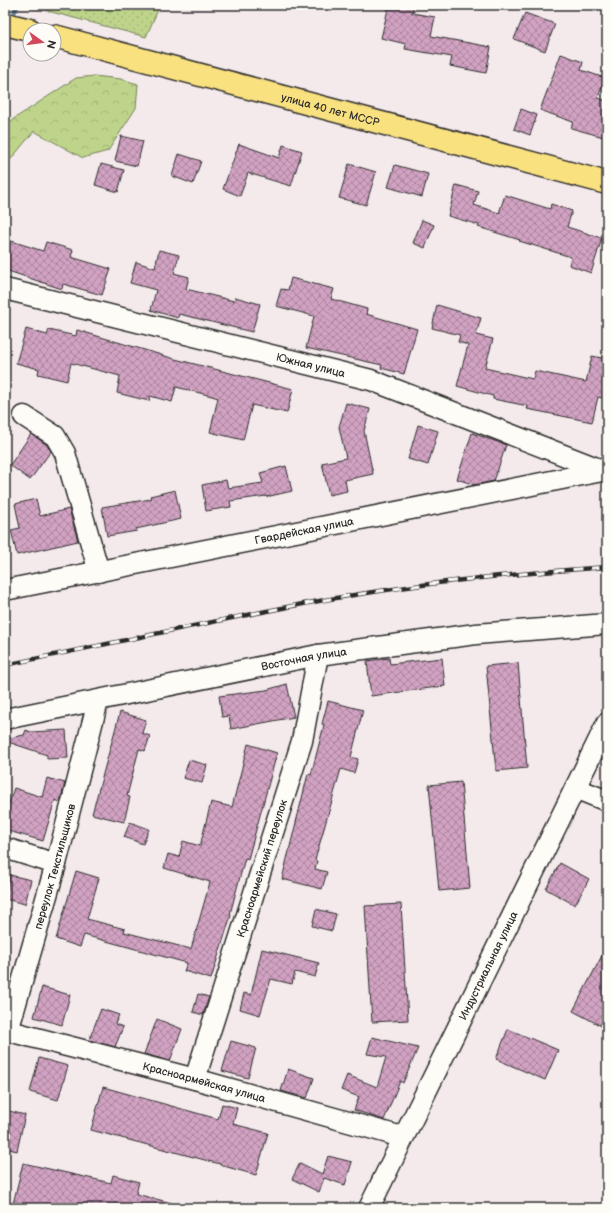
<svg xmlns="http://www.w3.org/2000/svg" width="612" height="1213" font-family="'Balsamiq Sans',sans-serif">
<defs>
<pattern id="forest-crowns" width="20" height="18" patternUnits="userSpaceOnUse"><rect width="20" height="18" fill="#bed48a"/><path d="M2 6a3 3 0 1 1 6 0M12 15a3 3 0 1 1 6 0" fill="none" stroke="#a3b677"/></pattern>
<pattern id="garden-dots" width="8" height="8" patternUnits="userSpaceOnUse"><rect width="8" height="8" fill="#bed48a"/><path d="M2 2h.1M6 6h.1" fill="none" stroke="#a3b677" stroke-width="1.8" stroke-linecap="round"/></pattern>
<pattern id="building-cross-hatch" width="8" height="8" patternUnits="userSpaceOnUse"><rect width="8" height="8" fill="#d1a2c2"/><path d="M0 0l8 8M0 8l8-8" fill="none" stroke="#aa849e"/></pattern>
</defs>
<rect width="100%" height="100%" fill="#f4eaec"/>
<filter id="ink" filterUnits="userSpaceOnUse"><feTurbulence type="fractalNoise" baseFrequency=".025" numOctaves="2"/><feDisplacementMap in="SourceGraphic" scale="8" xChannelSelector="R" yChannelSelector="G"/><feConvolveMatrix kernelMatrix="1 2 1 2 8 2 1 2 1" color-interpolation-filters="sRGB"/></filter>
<g filter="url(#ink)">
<path fill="url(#forest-crowns)" stroke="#74805a" d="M94 76 121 79 138 84 136 108 108 151 83 158 34 131 7 164 5 170V122H9L76 78Z"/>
<path fill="url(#garden-dots)" stroke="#74805a" d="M25 5H160L146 37Z"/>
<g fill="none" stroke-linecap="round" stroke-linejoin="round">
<path stroke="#6989a2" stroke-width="5" d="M15 11 17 5
M5 43 6 40"/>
</g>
<path fill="url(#building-cross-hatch)" stroke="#2b2b2b" d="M389 5H414L412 13 435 17 431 36 491 47 486 73 450 66 452 57 405 49 406 44 381 38Z
M525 13 555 24 545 51 514 39Z
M561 54 583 62 581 70 605 78 598 98 607 101V138L571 128 573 122 540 110Z
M521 109 537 115 530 135 514 129Z
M121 136 143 141 137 166 115 161Z
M239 144 279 158 283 145 302 151 291 186 248 173 240 196 223 189Z
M179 154 201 161 193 184 172 176Z
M101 164 124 170 118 192 95 185Z
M349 164 376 172 366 205 339 198Z
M395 165 428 174 422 197 388 187Z
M456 185 478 191 474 205 499 213 505 195 550 209 551 204 572 211 567 227 602 238 591 273 569 265 571 257 519 241 520 240 478 227 479 225 448 216Z
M422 220 434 225 425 248 413 243Z
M5 239 43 251 46 242 73 250 71 257 111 269 102 295 63 284 62 289 5 270Z
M159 250 179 255 174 273 189 277 186 289 234 301 235 297 260 304 252 332 179 314 178 318 151 310 156 290 130 283 136 262 155 268Z
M291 278 334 289 331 299 367 309 366 314 417 329 404 374 381 368 382 365 306 348 314 316 276 306 281 289 288 290Z
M437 305 481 318 476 335 493 339 485 368 533 379 535 371 586 382 592 356 607 359V399L598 397 592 422 527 409 528 406 493 399V396L457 386 468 345 458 342 460 335 432 328Z
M26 329 47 335 49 330 76 336 77 330 175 359 293 389 287 413 252 405 243 440 210 432 218 398 212 396 176 387 172 402 150 396 149 401 117 393 120 376 71 363 67 381 38 374 39 369 16 363Z
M346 403 370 409 364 431 373 474 345 480 347 491 329 495 322 463 346 458 339 427Z
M418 425 438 431 428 465 408 459Z
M472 433 506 445 494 481 475 485 457 479Z
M31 434 46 444 51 451 30 480 10 465Z
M286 466 292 491 266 497V496L230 501 231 507 206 511 202 485 226 480 228 488 263 483 260 473Z
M175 490 181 519 136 529 137 531 107 536 102 507 151 499 150 496Z
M36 499 40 516 69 509 78 541 17 555 11 530 20 528 15 504Z
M389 658 390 664 442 658 445 686 371 696 367 661Z
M518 663 527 768 496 771 486 666Z
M287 684 294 717 231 729 229 716 222 717 219 696 266 690Z
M328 701 363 710 351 757 358 759 354 773 341 769 315 860 317 861 315 869 327 872 322 889 282 879 308 774 311 775 324 725 322 724Z
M120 712 146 720 142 733 150 736 145 751 139 749 127 796 130 797 124 822 92 814Z
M26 730 31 732 66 730 68 758 47 759V755L5 741V739L24 735Z
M248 744 277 753 248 859 245 858 230 914 231 915 211 979 184 971 187 963 84 935 80 947 56 939 76 871 99 878 87 919 125 929 124 932 191 949 210 882 164 868 168 854 179 857 183 841 200 846 211 802 232 807Z
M189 760 207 765 202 783 183 778Z
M47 778 65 783 60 802 55 800 43 841 5 830V802L9 804 14 788 42 797Z
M461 782 470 888 439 891 429 785Z
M130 822 149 829 143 844 124 837Z
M560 863 589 879 575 905 546 889Z
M10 875 31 880 25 904 5 899Z
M401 904 408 1020 372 1022 365 906Z
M316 909 336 914 332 931 312 926Z
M607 946V1029L573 1011Z
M262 949 319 963 315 977 295 972 292 984 271 979 260 1015 240 1009 244 993 251 995Z
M42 987 70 995 62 1025 34 1017Z
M198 994 209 997 203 1015 193 1012Z
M101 1009 119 1015 115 1024 123 1027 115 1047 89 1040Z
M157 1019 182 1029 170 1061 144 1054Z
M508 1029 558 1050 545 1080 496 1059Z
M372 1037 418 1048 403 1083 400 1081 384 1120 354 1110 359 1097 341 1090 347 1075 377 1087 386 1057 367 1054Z
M231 1041 256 1048 248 1078 222 1071Z
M39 1058 68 1066 58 1100 30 1092Z
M288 1069 314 1078 307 1098 281 1091Z
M103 1087 218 1119 222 1104 237 1108 233 1124 268 1133 256 1175 220 1165V1164L91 1130Z
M5 1110 25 1115 17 1151 5 1148Z
M328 1156 352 1162 345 1185 324 1178 319 1192 292 1179 300 1163 322 1174Z
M23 1163 111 1183 113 1175 139 1182 136 1194 172 1203V1208H31L13 1204Z"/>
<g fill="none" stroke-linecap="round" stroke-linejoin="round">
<g stroke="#2b2b2b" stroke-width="23">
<g id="minor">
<path id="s1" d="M5 289 371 380 607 472"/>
<path d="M24 416 55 436 65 453 99 572"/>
<path id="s2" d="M5 590 602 471"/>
<path id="s3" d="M5 719 318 655 476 634 607 624"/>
<path d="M575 788 607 801"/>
<path d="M5 848 56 864"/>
<path id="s4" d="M5 1030 195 1079 402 1137"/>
<path id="s5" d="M8 1031 56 864 98 701"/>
<path id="s6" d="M195 1079 302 741 318 655"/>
<path id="s7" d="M369 1208 607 723"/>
</g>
</g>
<g stroke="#2b2b2b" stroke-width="25">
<g id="major">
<path d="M5 24 30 30"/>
<path id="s8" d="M54 36 607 183"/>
</g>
</g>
<use href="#minor" stroke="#fdfcf7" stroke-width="20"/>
<use href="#major" stroke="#fae180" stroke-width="22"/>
<g stroke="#2b2b2b" stroke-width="4.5">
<path id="rail" d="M5 665C104 645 203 623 303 604 403 585 505 574 607 567"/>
</g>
<use href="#rail" stroke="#fdfcf7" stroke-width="3" stroke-dasharray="9" stroke-linecap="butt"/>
</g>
</g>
<g text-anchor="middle" stroke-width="4" stroke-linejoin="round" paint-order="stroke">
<g font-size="11" fill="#2b2b2b" stroke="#fdfcf7">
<text dy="4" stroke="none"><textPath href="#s8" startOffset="286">улица 40 лет МССР</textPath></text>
<text dy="4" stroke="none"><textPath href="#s1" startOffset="315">Южная улица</textPath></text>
<text dy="4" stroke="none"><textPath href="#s2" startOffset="305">Гвардейская улица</textPath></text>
<text dy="4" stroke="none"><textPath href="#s3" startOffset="305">Восточная улица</textPath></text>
<text dy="4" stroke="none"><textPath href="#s5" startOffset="171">переулок Текстильщиков</textPath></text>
<text dy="4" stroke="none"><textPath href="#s6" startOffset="221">Красноармейский переулок</textPath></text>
<text dy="4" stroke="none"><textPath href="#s7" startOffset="270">Индустриальная улица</textPath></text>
<text dy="4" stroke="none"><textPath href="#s4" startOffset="206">Красноармейская улица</textPath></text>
</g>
</g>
<rect width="612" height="1213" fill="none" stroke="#fdfcf7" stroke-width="20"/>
<rect x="10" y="10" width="592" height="1193" fill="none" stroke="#2b2b2b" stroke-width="1.5" filter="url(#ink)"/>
<g transform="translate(42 42) rotate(104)"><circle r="19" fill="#fdfcf7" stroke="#a9a8a5"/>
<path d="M0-3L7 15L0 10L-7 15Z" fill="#d1495b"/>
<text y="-6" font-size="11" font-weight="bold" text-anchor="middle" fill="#2b2b2b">N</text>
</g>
</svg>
